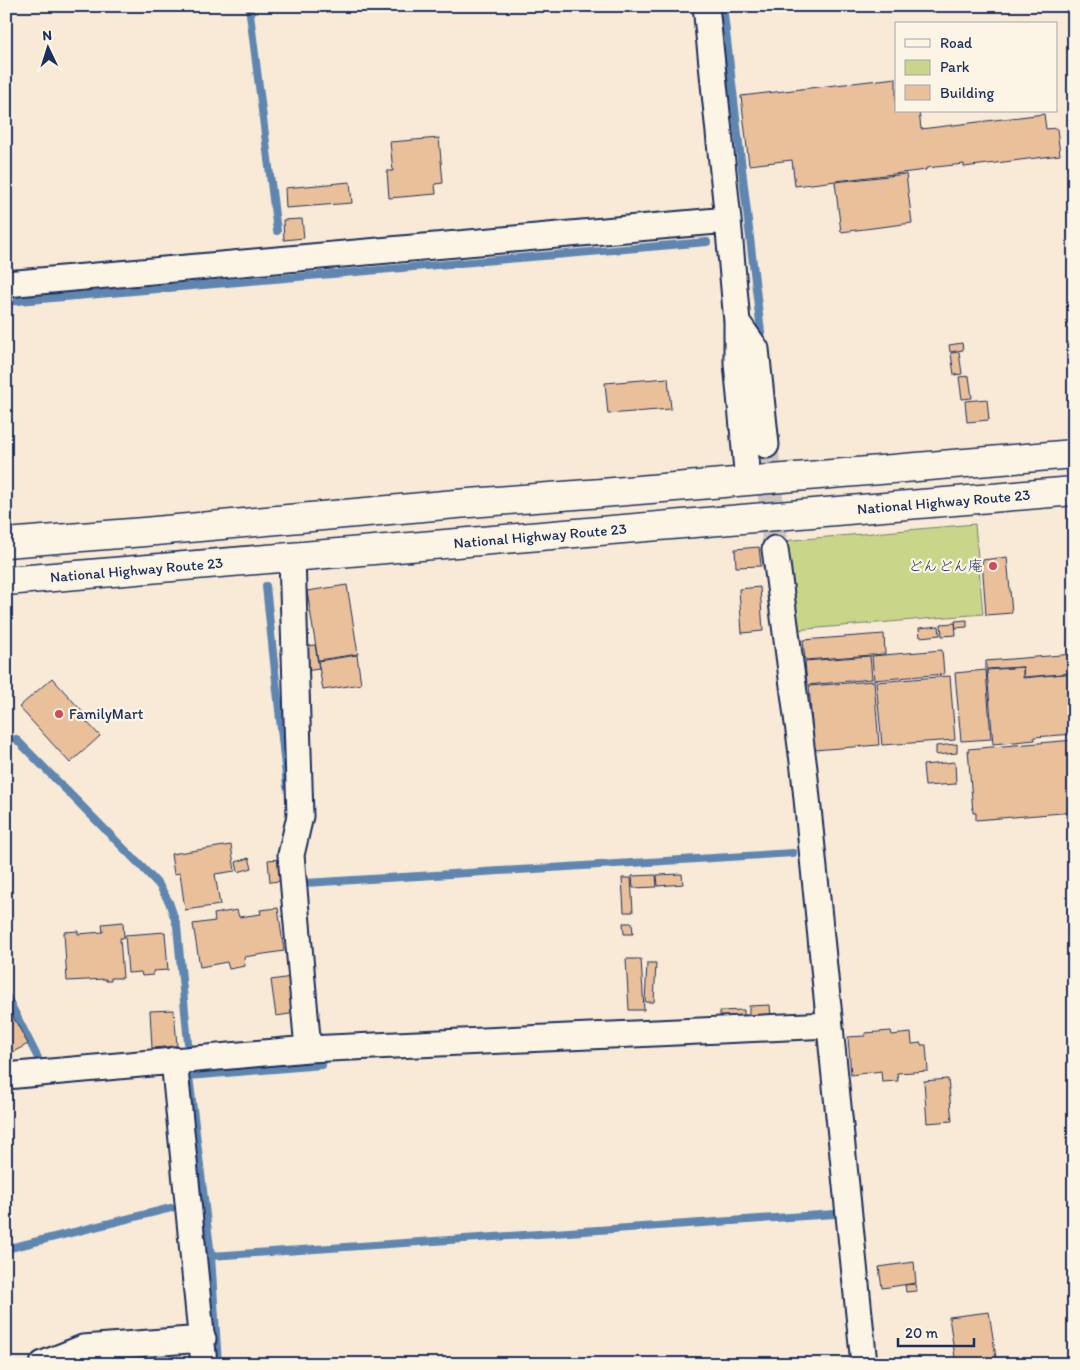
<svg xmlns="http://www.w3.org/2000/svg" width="1080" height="1370" font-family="Itim,'Klee One',sans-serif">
<rect width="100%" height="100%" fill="#f8ead6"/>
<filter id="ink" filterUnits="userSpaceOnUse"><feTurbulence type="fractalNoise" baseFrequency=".02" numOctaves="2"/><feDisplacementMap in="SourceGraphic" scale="10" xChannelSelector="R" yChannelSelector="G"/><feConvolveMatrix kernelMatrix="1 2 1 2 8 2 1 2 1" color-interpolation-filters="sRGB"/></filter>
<g filter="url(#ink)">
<path fill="#c9d68a" stroke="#728274" d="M975 524 983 614 795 630 782 541Z"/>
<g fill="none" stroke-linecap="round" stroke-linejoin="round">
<path stroke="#5f86b1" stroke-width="8" d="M249 6 277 231
M723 6 761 332
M6 302 707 242
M266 586 287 786
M16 739 141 866 159 885 169 902 177 926 188 1043
M305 883 793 853
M6 995 38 1058
M6 1249 171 1208
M211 1256 835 1214
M218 1364 211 1256 189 1076 322 1065"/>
</g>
<path fill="#eac09a" stroke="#1b2f5e" d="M896 78V111H919L921 129 1044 114 1046 129 1057 128 1060 155 964 167V164L926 168V170L795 186 792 160 749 165 741 96Z
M439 138 443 183 435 184 436 194 389 198 387 171H393L390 142Z
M906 174 912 223 841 232 835 182Z
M350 182 352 203 286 208 285 188Z
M302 219 304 238 284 240 283 220Z
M962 343 963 350 950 352 949 345Z
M959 352 962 374 954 375 951 353Z
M969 376 972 398 962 399 959 377Z
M668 378 671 409 608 414 605 383Z
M987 399 989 420 967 422 965 401Z
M759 547 761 566 736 567 735 549Z
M1007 557 1012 613 986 615 982 560Z
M347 585 358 654 318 660 307 591Z
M760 587 763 631 742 633 739 589Z
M967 620V627L956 628 955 621Z
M955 623 956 635 942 636 941 624Z
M939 626 940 635 920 637 919 628Z
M884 634 885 654 805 660 803 640Z
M315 645 319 669 305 671 302 647Z
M942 650 944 674 874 680 872 656Z
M1074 654V673L1024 677 1023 667 986 669V661Z
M357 655 361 684 323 690 318 661Z
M870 656 872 679 807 685 805 661Z
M1023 667V678L1074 673V734L1034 737 1035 740 993 744 987 670Z
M986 670 991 739 961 741 955 673Z
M950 676 955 740 882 745 876 682Z
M52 678 88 718 86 721 100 736 70 763 19 707Z
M874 681 879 745 814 750 809 686Z
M1074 740V812L976 820V813H973L968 749Z
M957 744V753L936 755V746Z
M955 762 956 784 925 786 923 765Z
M231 845 235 871 215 874 220 905 185 910 180 873 174 874 171 854Z
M249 858 252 868 238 872 236 862Z
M280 859 281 881 270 882 268 860Z
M682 874 683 884 658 886 657 875Z
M656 875 657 887 633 888 632 876Z
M622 878H631L633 912H624Z
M278 908 284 951 244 957 245 966 229 969 227 962 200 967 193 924 215 921 214 914 237 910 239 917 261 914 260 910Z
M123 922 124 938H120L123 978H111V981H106V979L67 981 64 932 78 931V934L103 932 102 924Z
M623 923H632L633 934H624Z
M165 932 168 970 153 971V975L142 976 141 972 128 973 125 935Z
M626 959H641L644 1010H629Z
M647 963H656L654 1002H645Z
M291 977 296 1013 276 1016 271 980Z
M6 1004 28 1044 11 1053 6 1045Z
M770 1005 771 1017 749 1019V1006Z
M174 1010 177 1046 152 1048 150 1011Z
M744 1010V1018L720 1019V1011Z
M891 1031 892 1035 911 1033 912 1044 921 1043V1045H926L928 1071 897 1073 898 1081 882 1082 881 1071 851 1075 848 1037 865 1036V1033Z
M948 1079 952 1121 927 1123 924 1081Z
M914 1262 916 1283 882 1288 879 1267Z
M916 1284 917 1291 906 1292 905 1285Z
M989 1312 997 1364H956L949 1317Z"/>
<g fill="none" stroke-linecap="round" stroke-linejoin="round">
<path stroke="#ccc5be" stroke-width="25" stroke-dasharray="25 12" stroke-linecap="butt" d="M766 445 775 549"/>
<g stroke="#1b2f5e" stroke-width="29">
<path id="street" d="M706 6 728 220 737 322 756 349 766 445
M6 284 728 220
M737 322V363L748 481
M775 549 804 769 864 1364
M292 557 300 816 291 855 308 1049
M174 1060 204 1364
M6 1076 308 1049 829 1025
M43 1364 83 1348 203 1339"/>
</g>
<g stroke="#1b2f5e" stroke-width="31">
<g id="highway">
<path d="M6 543 144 532 456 504 602 493 1074 454"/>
<path id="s1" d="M6 581 1074 491"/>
</g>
</g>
<use href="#street" stroke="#fcf5e5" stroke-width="25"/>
<use href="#highway" stroke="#fcf5e5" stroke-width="28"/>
</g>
</g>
<g fill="#d1495b" stroke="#fcf5e5" stroke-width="2">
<circle cx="993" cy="566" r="5"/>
<circle cx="59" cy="714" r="5"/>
</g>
<g text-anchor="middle" stroke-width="4.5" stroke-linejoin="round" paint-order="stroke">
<g font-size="15" fill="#1b2f5e" stroke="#fcf5e5">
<text dy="5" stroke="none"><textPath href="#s1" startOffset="941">National Highway Route 23</textPath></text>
<text dy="5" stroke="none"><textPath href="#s1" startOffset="536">National Highway Route 23</textPath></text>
<text dy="5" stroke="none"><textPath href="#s1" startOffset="131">National Highway Route 23</textPath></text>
</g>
<g font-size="15" fill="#1b2f5e" stroke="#fcf5e5" text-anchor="end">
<text x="983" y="571">どんどん庵</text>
<text x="69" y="719" text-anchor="start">FamilyMart</text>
</g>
</g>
<rect width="1080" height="1370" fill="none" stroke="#fcf5e5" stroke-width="25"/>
<rect x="12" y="12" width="1055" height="1345" fill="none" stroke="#1b2f5e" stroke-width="2" filter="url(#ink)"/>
<rect x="895" y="22" width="162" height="90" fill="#fcf5e5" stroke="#a2a6af"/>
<rect x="905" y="39" width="25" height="8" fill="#fcf5e5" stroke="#a2a6af"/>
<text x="940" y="48" font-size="15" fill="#1b2f5e">Road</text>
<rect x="905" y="60" width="25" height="15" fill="#c9d68a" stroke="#a2a6af"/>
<text x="940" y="72" font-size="15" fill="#1b2f5e">Park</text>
<rect x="905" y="85" width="25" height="15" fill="#eac09a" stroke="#a2a6af"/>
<text x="940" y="98" font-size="15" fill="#1b2f5e">Building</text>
<g transform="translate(48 48) rotate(356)" stroke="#fcf5e5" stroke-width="4" paint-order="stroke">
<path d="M0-4L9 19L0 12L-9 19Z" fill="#1b2f5e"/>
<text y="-8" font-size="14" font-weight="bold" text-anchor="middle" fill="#1b2f5e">N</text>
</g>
<path d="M898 1338v8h76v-8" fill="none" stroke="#1b2f5e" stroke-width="2.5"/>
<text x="905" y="1338" font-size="15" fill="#1b2f5e" stroke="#fcf5e5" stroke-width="4" paint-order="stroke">20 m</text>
</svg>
